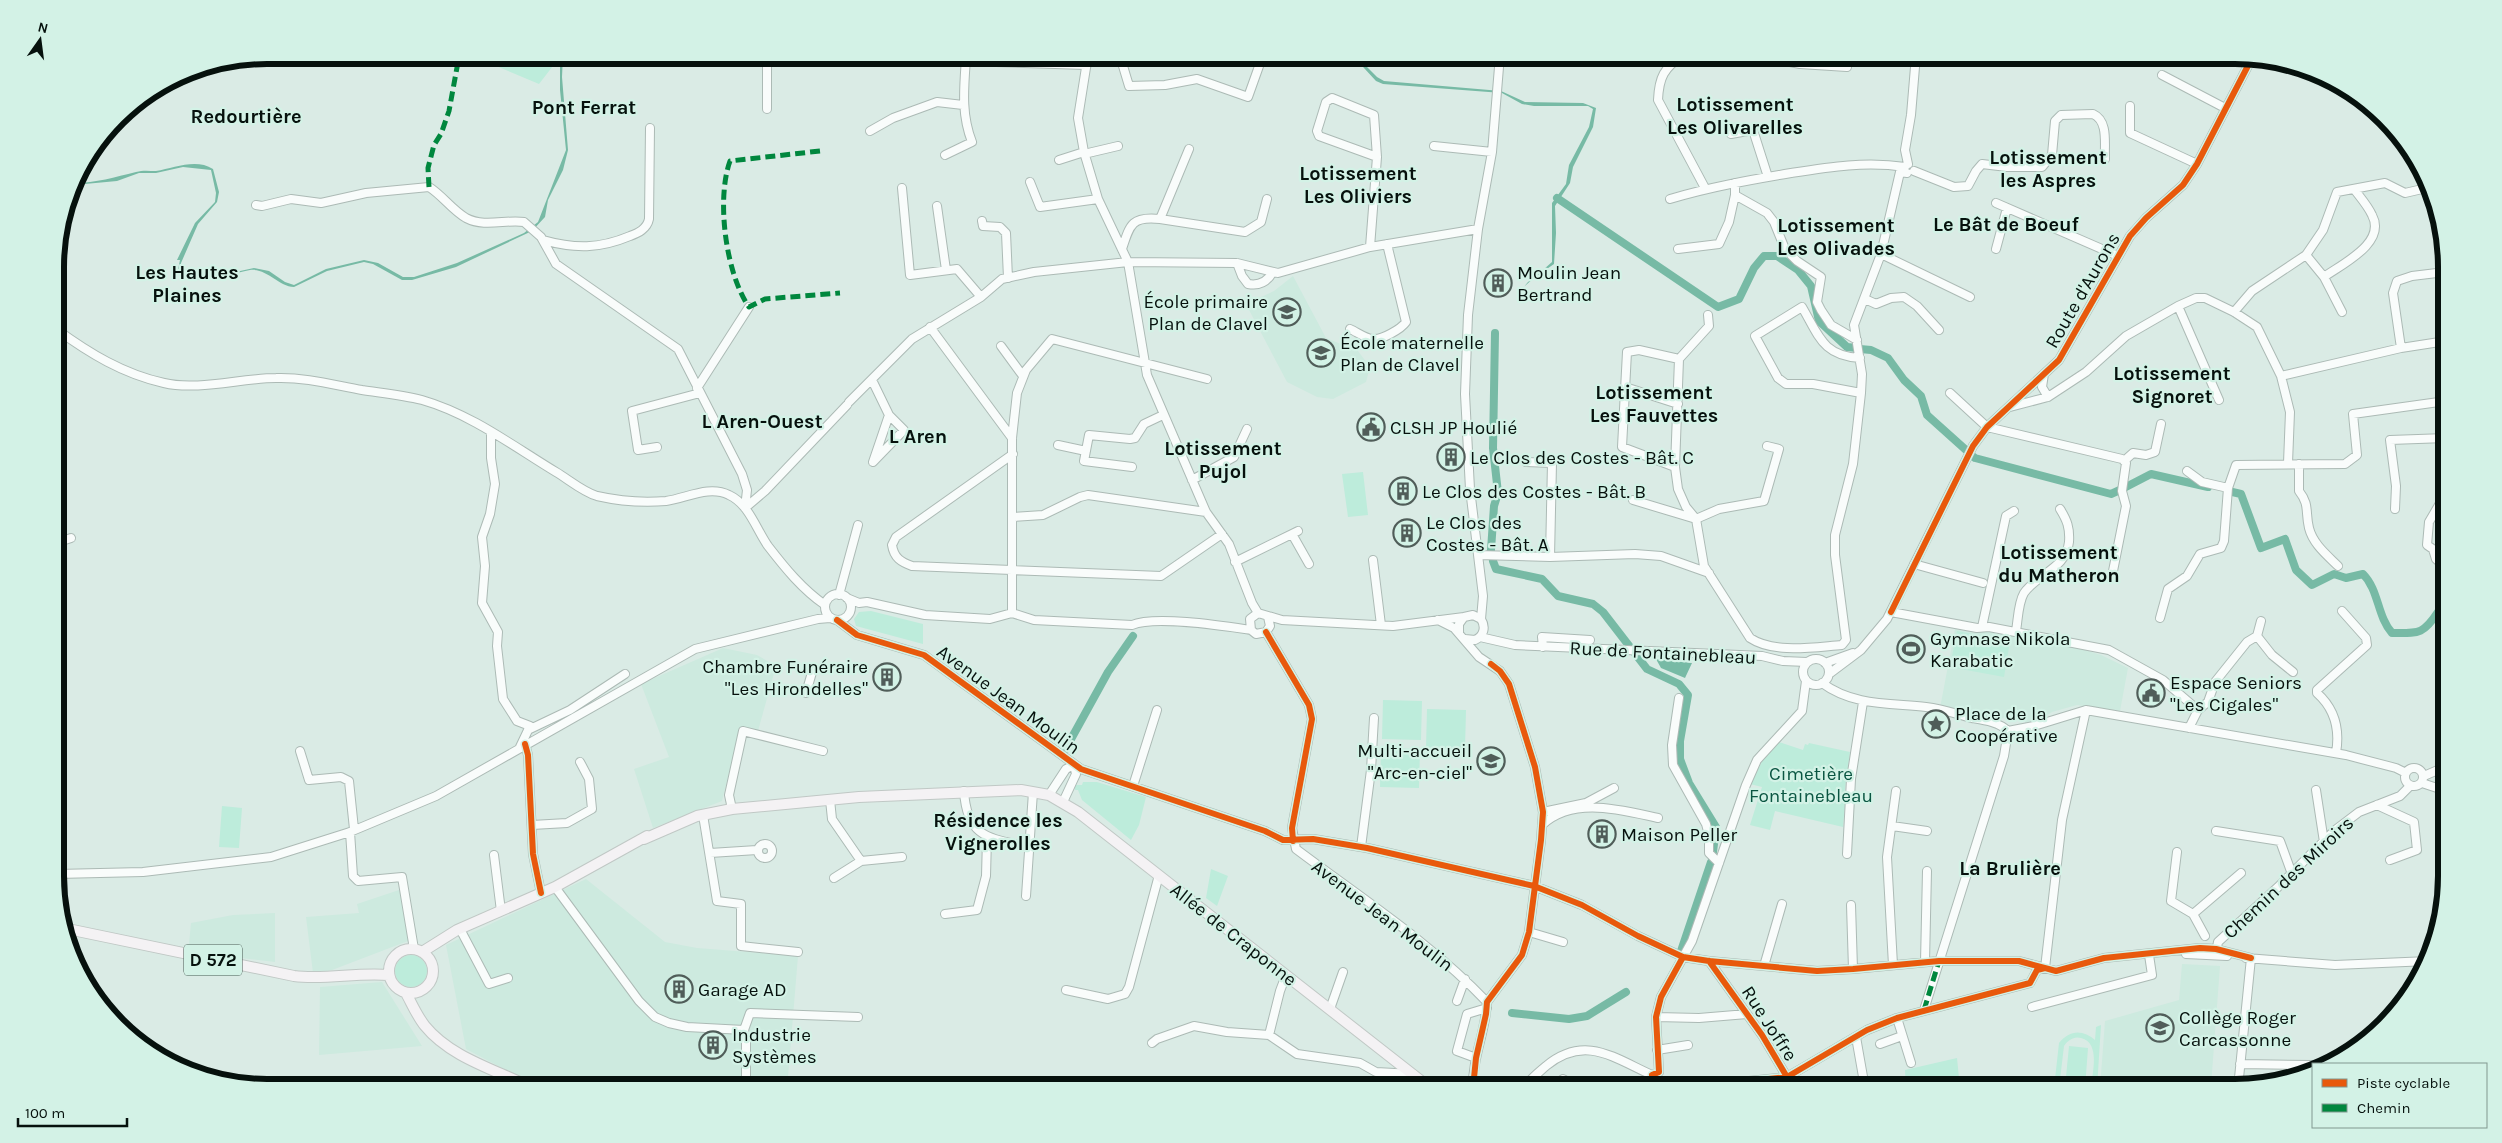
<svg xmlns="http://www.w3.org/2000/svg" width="2502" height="1143" font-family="Karla,sans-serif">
<rect width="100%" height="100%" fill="#daebe5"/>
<path fill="#cdeadf" d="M1293 276 1326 338 1358 351 1370 367 1366 382 1333 399 1317 397 1287 382 1248 308 1259 298 1274 291Z
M1955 629 1977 633 1987 630 2078 648 2101 655 2128 668 2120 711 2077 705 2052 712 2038 721 2025 723V716L2013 713 1997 721 1940 708Z
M723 648 757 655 776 666 758 731 740 728 722 801 653 828 634 769 669 757 641 684Z
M586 879 665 942 697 948 798 956 788 1077 908 1080 906 1088H540L466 1049 446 945Z
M402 889 408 941 332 970 313 973 306 917 359 913 357 904Z
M275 913V962L232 957 189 944 191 923 233 915Z
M2182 964 2220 966 2211 1086 2196 1084 2183 1088H2100L2105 1021 2179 1000Z
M382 982 422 1046 319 1055 320 987Z"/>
<path fill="#bdecdb" d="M470 55H558L556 62 539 84Z
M1363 472 1368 515 1348 517 1342 474Z
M871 611 923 624V644L856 626 854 619 859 612Z
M1957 631 2010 641 2004 677 1950 667Z
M1383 700 1422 701 1421 740 1382 739Z
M1427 709 1466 710 1465 749 1426 748Z
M1779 742 1803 750 1805 744 1808 745 1809 743 1850 752 1843 803 1845 804 1843 827 1775 811 1770 830 1750 825 1762 787 1750 784 1764 758Z
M1381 748 1420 749 1419 788 1380 787Z
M1083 782H1097L1146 797 1139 825 1131 840 1082 800 1078 790H1075V785H1082Z
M222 806 242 808 239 848 219 847Z
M1211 869 1228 876 1217 906 1206 898Z
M395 971a16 16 0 1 1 32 0a16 16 0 1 1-32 0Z
M2101 1025 2097 1088H2091C2092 1073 2101 1043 2081 1038 2074 1036 2068 1040 2064 1046L2059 1088H2054L2059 1043C2069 1030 2083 1029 2095 1040L2096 1027Z
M2069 1046 2088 1048 2085 1088 2065 1087Z
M1957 1058 1960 1088H1906L1905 1070Z"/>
<path fill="#77baa5" d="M560 55H563L562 77 568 150 563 170 548 200 545 217 532 231 456 267 412 280H402L373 264 364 262 327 271 294 287C278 286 267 268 250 270 232 273 194 290 178 270L180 260H177L195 223 215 202 216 193 211 170 183 167 156 173H139L117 181 74 185V183C96 183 115 177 136 172 143 170 149 171 156 171 174 168 196 158 213 169L219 192 217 202 198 224 181 263V269L184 272 217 276 254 268 269 271 285 282 294 285 326 269 364 260 378 263 403 277H414L457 263 524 233 538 222 566 150 560 90Z
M1352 55H1355L1377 77 1384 81 1501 91 1525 102 1583 103 1596 108 1593 127 1573 167 1570 183 1555 206 1556 233 1554 264 1528 282 1518 294 1517 293 1552 262V203L1566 184 1569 165 1589 127 1593 109 1588 106H1534L1522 104 1502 93 1383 84 1376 81Z
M1656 659 1692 663 1685 678 1661 668Z"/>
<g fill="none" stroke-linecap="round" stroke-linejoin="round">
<path stroke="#77baa5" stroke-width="8" d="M1557 198 1718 307 1739 299 1754 268 1764 256H1777L1798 270 1811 286 1819 321 1847 347 1857 348
M1860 349 1871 350 1888 358 1904 380 1921 396 1927 415 1966 450
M1971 455 1975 458 2111 494 2122 489
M2122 489 2151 474 2208 487
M2228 491 2241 494 2261 548 2285 539 2296 570 2312 585 2334 574 2346 578 2363 574C2379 590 2377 616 2392 633 2418 633 2423 635 2438 612L2446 611
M1491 550 1494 506 1498 493 1493 448 1495 333
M1493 561 1496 569 1542 579 1558 596 1593 604 1603 612 1647 669 1679 684 1688 695 1680 741V759L1689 783 1716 827 1713 852
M1065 750 1108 672 1133 636
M1681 951 1711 862
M1512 1013 1569 1019 1587 1016 1626 992"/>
<g stroke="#acbab5" stroke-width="10">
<path id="minor" d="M767 55V109
M911 55 966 58V55
M1088 55 1078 118 1084 152 1098 199 1128 262 1147 375 1206 512 1229 544 1252 603 1258 613
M1683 55C1664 68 1659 77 1658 100L1705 188
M1754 55 1800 64 1847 67
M2064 55V57
M2162 75 2225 108
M2130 106V133L2197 164
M870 131 893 118 937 102 963 105
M1731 134 1753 130 1768 177
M1434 146 1492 152
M1084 154 1118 146
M945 155 972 142C961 114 964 88 966 58L996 62 1086 65 1099 56H1120L1129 86 1165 85 1197 79 1248 97 1263 55
M1059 160 1084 152
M1908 164 1905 150 1911 115 1916 55
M1914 171 1954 187 1968 186 1976 171 1982 164 2007 167H2042L2052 155 2055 121 2061 115 2093 114C2109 121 2104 145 2105 159
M1030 182 1040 207 1098 199
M1735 183V195L1767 213 1774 222 1785 249 1797 261 1821 277 1817 302 1821 310 1831 325 1857 340
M902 188 910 275 957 269 981 297
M1670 199C1710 187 1750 180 1791 173 1829 167 1866 161 1905 167
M1996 203 2118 256
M256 205 262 206 291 199 321 203 366 193 429 187C442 195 452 210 466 218 485 228 506 219 524 222L541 237 556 264 678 349 742 474 747 490 745 508
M937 206 946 270
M1160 219 1245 232 1261 222 1267 199
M982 221 983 226 1000 227 1006 233 1008 278
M543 240C575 249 599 249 630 236 638 233 647 229 649 219L650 128
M1370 247 1377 157 1374 115 1332 98 1326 102 1317 131 1319 136 1377 157
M1122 249C1130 224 1132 216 1160 219L1189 149
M1678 249 1719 244 1729 222 1735 195
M1996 249 2007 208
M1881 254 1970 297
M2306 255 2324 277 2342 312
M1237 263 1242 276 1248 284C1259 286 1267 282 1272 273
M2324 277C2342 264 2387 243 2372 215 2368 206 2360 197 2354 189
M1865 299 1876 304 1891 298 1904 297 1917 306 1939 330
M2178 306 2219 400
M2234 312 2252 291 2306 255 2323 230 2337 192 2385 183 2405 193 2431 187
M1708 315 1709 326 1679 359 1675 467 1678 489 1686 507 1696 519 1704 566 1750 638C1774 654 1814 647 1842 645L1846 640 1835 555V535L1853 464 1861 393 1862 374 1854 325 1881 254 1900 172 1907 173
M930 327 1012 438
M56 329C89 353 123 374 164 383 197 391 242 378 276 378 305 377 334 385 362 390 382 393 403 395 422 400 471 414 513 446 556 472 568 479 583 492 597 496 619 501 643 503 666 501 687 498 709 485 729 495 749 504 756 529 768 546 785 568 802 589 825 605
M1350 329C1357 332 1366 339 1373 339 1382 340 1401 329 1406 322L1387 244
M1001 346 1023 376
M2401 348 2393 293 2397 281 2412 276 2445 272
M1860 358C1823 356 1819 336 1802 307L1755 336 1778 378 1786 384H1813L1861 393
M2044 374 2042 387 2048 397
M2281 376 2401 348 2446 341
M872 380 889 415 873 462 904 430 889 415
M1625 387 1678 404
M697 388 749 307
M1950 393 1987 427 2122 459 2126 463 2122 491 2126 506 2112 576
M849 402 912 339 981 297 1002 279 1034 272 1128 262 1237 263 1278 273 1370 247 1478 229
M2010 407 2048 397 2086 372 2126 336 2178 306 2196 298H2205L2234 312 2257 327 2281 376 2290 412 2288 463
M491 432V458L495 484 490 514 482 537 485 566 482 603 498 632 497 646 503 699 517 721 530 726 520 747
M1058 445 1086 451
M657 447 638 450 632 411 700 393
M1013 454 896 537 892 545C894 558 901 562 912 566L1161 576 1222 534
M2124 461 2133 453 2146 455 2155 452 2161 424
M1526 462 1552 463 1550 557
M2299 464V491C2310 505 2305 512 2309 528 2313 544 2327 555 2338 566
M1132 467 1084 461 1089 435 1130 439 1135 438 1144 424 1163 415
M1675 467 1622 447 1627 352 1639 350 1679 359
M2187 471 2202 482 2228 488
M1192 480 1234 457 1247 429
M2446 493 2429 522 2427 545 2446 558
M1633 500 1696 519 1719 509 1764 501 1779 449 1767 446
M745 508 765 491 847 405
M2395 509 2396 486 2390 440 2446 438
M1014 517 1043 515 1080 497 1088 495 1206 512
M1292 534 1309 564
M56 543 71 538
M2433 549 2436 559 2446 568
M1478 555 1550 557 1635 554 1661 556 1709 573
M1373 560 1381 625
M1235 562 1298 531
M1914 564 1983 583
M825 607a13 13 0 1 1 26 0a13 13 0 1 1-26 0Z
M839 595 858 525
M847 598 859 603 867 602 925 615 990 619 1012 613 1034 620 1132 625C1155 615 1224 626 1251 630
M1891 612 1977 628 1989 627 2109 650 2163 680 2198 710
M1012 613V438L1017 393 1026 370 1052 339 1207 379
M1268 617 1270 626 1266 632 1256 634 1251 630 1250 619 1258 613 1282 620 1393 626 1464 617
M2160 618 2168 589 2187 576 2200 554 2221 548 2224 541 2228 488 2236 465 2345 464 2357 455 2353 414 2446 401
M1481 619 1483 596 1470 489 1465 394 1468 315 1478 229 1492 152 1500 55
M837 620 857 635 924 655 1081 769 1265 831 1283 840 1313 839 1367 848 1534 886 1582 905 1638 936 1683 957 1709 961 1817 971 1853 969 1939 961H2019L2056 971 2104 958 2200 948 2216 949 2251 958
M1438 620 1454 628 1479 657 1500 671 1509 684 1535 767 1543 812 1541 840 1529 932 1522 955 1487 1002
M1982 627 2006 516 2014 511
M2016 631C2018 620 2018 603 2024 593 2038 573 2066 569 2069 542 2070 528 2067 520 2060 509
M1266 632 1309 705 1312 719 1292 828 1296 849C1361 898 1431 943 1487 1002
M1459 633V624L1464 617 1473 615 1481 619C1486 627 1484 636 1475 640L1465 639
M2257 636 2272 655 2293 672
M1480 637 1515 645 1762 656 1783 661 1807 662
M1543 647 1542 637 1590 640
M1803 672a13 13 0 1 1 26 0a13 13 0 1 1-26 0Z
M1825 663 1853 653
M1829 674 1861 650 1887 619 1973 446 1987 427 2059 360 2130 236 2146 218 2183 185 2197 164 2252 58
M1822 683C1853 706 1890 703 1926 707 1942 709 1957 714 1972 718 1984 720 1999 722 2008 731
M806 693 813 669
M1679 698 1672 745 1673 765 1706 824 1709 835V853L1719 863
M2189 728 2198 710 2208 702 2215 682 2247 642 2257 636 2261 621
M528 730 570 710 625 674
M2008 731 2034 726 2086 710 2346 755 2396 768 2406 773
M525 744 528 755 533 854 541 893
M300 751 309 780 341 777 349 781 354 829
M2336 753C2340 730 2335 709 2317 693V690L2367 645 2366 638 2342 611
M2405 777a9 9 0 1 1 18 0a9 9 0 1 1-18 0Z
M2424 776 2447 766
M2422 783 2440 789 2447 781
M1133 786 1157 710
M2316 790 2324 842
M964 791C967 839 990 838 1029 847
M1049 795 1066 769 1074 765
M830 800 832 819 861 861 902 857
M1063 802 1076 774 1074 765
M2377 805 2414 822 2417 850 2390 860
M732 809 729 795 743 731 823 751
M1543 812 1586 803 1614 788
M703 815 717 901 741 904V946L798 952
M532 825 567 823 592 809 589 779 580 762
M1542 825C1573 796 1621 810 1658 818
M1892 826 1927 831
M2216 831 2280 841 2292 874
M350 832 353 876 358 881 402 877 414 949
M758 851a7 7 0 1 1 14 0a7 7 0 1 1-14 0Z
M1361 847 1371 770 1374 718
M2177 852 2171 901 2193 914 2205 936
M710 853 757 850
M1847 854 1851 779 1863 702
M494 855 501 911
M57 874 143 872 271 857 350 832 436 796 695 649 818 619 830 618
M834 878 861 861
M555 887 639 1001 655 1017 669 1023 687 1027 744 1030
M1026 896 1033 792
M1851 905 1853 969
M945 914 977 910 986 876 987 838
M2193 914 2241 873
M460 929 489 984 508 978
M1529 932 1563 942
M2216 953 2218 942 2278 887 2334 831 2359 812 2400 796 2410 786
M2186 954 2227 956
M2246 958 2335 965 2429 961
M1709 961 1762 1035 1787 1077
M1925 962 1927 871
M1893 965 1887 857 1896 791
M1764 966 1782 904
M2045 968 2062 820 2086 710
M1066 990 1108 999 1125 994 1129 987 1159 875
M1457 1001 1465 979
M2032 1007 2152 975 2149 955
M1330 1009 1343 972
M1924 1010 2004 756 2008 731
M1656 1017 1699 1018 1747 1014
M1897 1018 1911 1063
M744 1030 750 1013 858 1017
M744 1030 746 1039V1088
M1269 1035 1297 1054 1360 1063 1376 1072 1413 1074
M1856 1037 1865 1088
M1152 1043 1157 1039 1194 1026 1227 1032 1269 1035 1280 991 1286 975
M1880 1044 1902 1036
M1657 1050 1688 1045
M1476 1058 1457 1051 1467 1014 1487 1008
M2240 1064 2313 1065
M1652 1075 1659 1072 1656 1017 1661 997 1692 941 1746 785 1757 760 1802 711 1806 681
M1559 1082 1563 1079 1579 1088
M1473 1088C1472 1058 1486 1031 1487 1002
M1524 1088C1530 1079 1538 1073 1546 1066 1585 1034 1614 1058 1652 1075
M1652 1088V1075
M1682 1088 1787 1077 1867 1030 1897 1018 2030 983 2037 970 2045 968
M2238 1088 2251 958"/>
</g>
<g stroke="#c0c8c5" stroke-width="12">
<path id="major" d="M644 839 697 816 732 809 859 797 1021 790 1049 795 1078 812 1430 1088
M63 928 294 976C326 980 357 972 389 975
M389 971a22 22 0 1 1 44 0a22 22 0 1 1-44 0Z
M422 952 457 930 555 887 647 836
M406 993C412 1004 417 1016 425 1026 451 1058 497 1070 532 1088"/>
</g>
<use href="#minor" stroke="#f9fcfb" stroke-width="8"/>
<use href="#major" stroke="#f4f2f4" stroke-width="10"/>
<path stroke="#00873e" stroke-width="5" stroke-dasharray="10 5" stroke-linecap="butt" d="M820 151 730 161C716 200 726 274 749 307L765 299 840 293
M429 187 428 168 434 145 441 134 449 111 458 62 456 55
M1924 1010 1939 961"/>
<g stroke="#d3f2e6" stroke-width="9">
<path id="cycleway" d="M1891 612 1973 446 1987 427 2059 360 2130 236 2146 218 2183 185 2197 164 2252 58
M837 620 857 635 924 655 1081 769 1265 831 1283 840 1313 839 1367 848 1534 886 1582 905 1638 936 1683 957 1709 961 1817 971 1853 969 1939 961H2019L2056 971 2104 958 2200 948 2216 949 2251 958
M1266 632 1309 705 1312 719 1292 828 1293 841
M525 744 528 755 533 854 541 893
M1709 961 1762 1035 1787 1077
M1652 1075 1659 1072 1656 1017 1661 997 1683 957
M1473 1088 1476 1058 1486 1014 1487 1002 1522 955 1529 932 1541 840 1543 812 1535 767 1509 684 1500 671 1491 664
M1682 1088 1787 1077 1867 1030 1897 1018 2030 983 2037 970 2045 968"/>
</g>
<use href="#cycleway" stroke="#e8590c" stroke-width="6"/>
</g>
<defs>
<g id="building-ring" transform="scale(1.4375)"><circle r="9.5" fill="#d3f2e6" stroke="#505d59" stroke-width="1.5"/><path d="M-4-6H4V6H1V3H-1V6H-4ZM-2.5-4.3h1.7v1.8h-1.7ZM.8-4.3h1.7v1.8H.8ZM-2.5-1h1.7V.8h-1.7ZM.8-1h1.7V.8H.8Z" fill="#505d59"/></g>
<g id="school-ring" transform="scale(1.4375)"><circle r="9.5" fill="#d3f2e6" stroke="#505d59" stroke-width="1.5"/><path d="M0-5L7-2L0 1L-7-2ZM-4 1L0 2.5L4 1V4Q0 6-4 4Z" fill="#505d59"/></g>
<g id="civic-ring" transform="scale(1.4375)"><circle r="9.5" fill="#d3f2e6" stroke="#505d59" stroke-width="1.5"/><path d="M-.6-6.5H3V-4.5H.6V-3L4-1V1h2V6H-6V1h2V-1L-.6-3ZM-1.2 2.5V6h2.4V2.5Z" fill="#505d59"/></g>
<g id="stadium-ring" transform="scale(1.4375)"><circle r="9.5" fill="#d3f2e6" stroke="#505d59" stroke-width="1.5"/><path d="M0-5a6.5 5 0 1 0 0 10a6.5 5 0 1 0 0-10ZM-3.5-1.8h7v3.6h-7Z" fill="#505d59"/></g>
<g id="sight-ring" transform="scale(1.4375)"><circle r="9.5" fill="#d3f2e6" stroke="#505d59" stroke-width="1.5"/><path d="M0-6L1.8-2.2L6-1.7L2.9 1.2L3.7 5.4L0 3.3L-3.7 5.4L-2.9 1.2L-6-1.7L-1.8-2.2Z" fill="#505d59"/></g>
</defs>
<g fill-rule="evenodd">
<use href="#building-ring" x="1498" y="283"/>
<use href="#school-ring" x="1287" y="312"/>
<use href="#school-ring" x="1321" y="353"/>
<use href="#civic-ring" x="1371" y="427"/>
<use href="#building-ring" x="1451" y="457"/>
<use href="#building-ring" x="1403" y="491"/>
<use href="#building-ring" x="1407" y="533"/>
<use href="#stadium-ring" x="1911" y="649"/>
<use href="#building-ring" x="887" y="677"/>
<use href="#civic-ring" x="2151" y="693"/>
<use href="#sight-ring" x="1936" y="724"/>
<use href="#school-ring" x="1491" y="761"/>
<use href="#building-ring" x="1602" y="834"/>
<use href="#building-ring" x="679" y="989"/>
<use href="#school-ring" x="2160" y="1028"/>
<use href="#building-ring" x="713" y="1045"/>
</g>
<g text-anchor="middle" stroke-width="4.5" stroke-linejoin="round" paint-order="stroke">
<rect fill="#d3f2e6" stroke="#44544e" stroke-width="1" x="184" y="944.5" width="58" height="31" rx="4"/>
<g font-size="18" font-weight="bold" fill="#06110d">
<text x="213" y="966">D 572</text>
</g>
<g font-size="19" fill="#06110d" stroke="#d3f2e6" text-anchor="start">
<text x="1517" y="279">Moulin Jean<tspan x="1517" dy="22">Bertrand</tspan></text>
<text x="1268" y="308" text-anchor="end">École primaire<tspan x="1268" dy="22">Plan de Clavel</tspan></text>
<text x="1340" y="349">École maternelle<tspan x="1340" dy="22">Plan de Clavel</tspan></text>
<text x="1390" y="434">CLSH JP Houlié</text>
<text x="1470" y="464">Le Clos des Costes - Bât. C</text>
<text x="1422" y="498">Le Clos des Costes - Bât. B</text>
<text x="1426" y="529">Le Clos des<tspan x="1426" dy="22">Costes - Bât. A</tspan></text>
<text x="1930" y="645">Gymnase Nikola<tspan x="1930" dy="22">Karabatic</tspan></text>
<text x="868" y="673" text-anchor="end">Chambre Funéraire<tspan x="868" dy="22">"Les Hirondelles"</tspan></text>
<text x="2170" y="689">Espace Seniors<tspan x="2170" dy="22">"Les Cigales"</tspan></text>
<text x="1955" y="720">Place de la<tspan x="1955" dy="22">Coopérative</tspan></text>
<text x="1472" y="757" text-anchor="end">Multi-accueil<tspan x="1472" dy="22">"Arc-en-ciel"</tspan></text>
<text x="1621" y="841">Maison Peller</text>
<text x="698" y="996">Garage AD</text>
<text x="2179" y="1024">Collège Roger<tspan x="2179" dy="22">Carcassonne</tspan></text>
<text x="732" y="1041">Industrie<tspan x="732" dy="22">Systèmes</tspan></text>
</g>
<g font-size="19" fill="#06110d" stroke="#d3f2e6">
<text transform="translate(2082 290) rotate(-60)" y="7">Route d'Aurons</text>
<text transform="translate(1663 652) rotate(3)" y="7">Rue de Fontainebleau</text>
<text transform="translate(1009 699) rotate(36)" y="7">Avenue Jean Moulin</text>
<text transform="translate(2288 877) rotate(-43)" y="7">Chemin des Miroirs</text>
<text transform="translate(1383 915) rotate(37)" y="7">Avenue Jean Moulin</text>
<text transform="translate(1234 934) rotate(38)" y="7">Allée de Craponne</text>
<text transform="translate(1770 1023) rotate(57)" y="7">Rue Joffre</text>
</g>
<g font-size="19" fill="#0a5642" stroke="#d3f2e6">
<text x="1811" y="780">Cimetière<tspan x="1811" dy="22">Fontainebleau</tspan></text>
</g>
<g font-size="20" font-weight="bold" fill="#06110d" stroke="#d3f2e6">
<text x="1735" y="111">Lotissement<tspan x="1735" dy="23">Les Olivarelles</tspan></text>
<text x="584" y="114">Pont Ferrat</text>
<text x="246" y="123">Redourtière</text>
<text x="2048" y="164">Lotissement<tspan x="2048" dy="23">les Aspres</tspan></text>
<text x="1358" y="180">Lotissement<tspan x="1358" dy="23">Les Oliviers</tspan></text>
<text x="2006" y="231">Le Bât de Boeuf</text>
<text x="1836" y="232">Lotissement<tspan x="1836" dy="23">Les Olivades</tspan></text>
<text x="187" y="279">Les Hautes<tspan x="187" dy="23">Plaines</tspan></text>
<text x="2172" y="380">Lotissement<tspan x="2172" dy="23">Signoret</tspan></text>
<text x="1654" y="399">Lotissement<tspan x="1654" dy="23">Les Fauvettes</tspan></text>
<text x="762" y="428">L Aren-Ouest</text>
<text x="918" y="443">L Aren</text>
<text x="1223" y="455">Lotissement<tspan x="1223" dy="23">Pujol</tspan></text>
<text x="2059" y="559">Lotissement<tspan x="2059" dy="23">du Matheron</tspan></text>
<text x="998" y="827">Résidence les<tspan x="998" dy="23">Vignerolles</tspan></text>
<text x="2010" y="875">La Brulière</text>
</g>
</g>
<path d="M0 0H2502V1143H0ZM267 64H2235A203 203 0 0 1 2438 267V876A203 203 0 0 1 2235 1079H267A203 203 0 0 1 64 876V267A203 203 0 0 1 267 64Z" fill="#d3f2e6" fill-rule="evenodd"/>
<path fill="none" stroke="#06110d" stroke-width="6" d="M267 64H2235A203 203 0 0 1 2438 267V876A203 203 0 0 1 2235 1079H267A203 203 0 0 1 64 876V267A203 203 0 0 1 267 64Z"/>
<rect x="2312" y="1063" width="175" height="65" fill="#d3f2e6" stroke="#81988f"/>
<rect x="2322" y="1079" width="25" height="8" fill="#e8590c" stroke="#81988f"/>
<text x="2357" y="1088" font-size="15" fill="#06110d">Piste cyclable</text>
<rect x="2322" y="1104" width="25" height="8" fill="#00873e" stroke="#81988f"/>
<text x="2357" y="1113" font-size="15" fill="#06110d">Chemin</text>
<g transform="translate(40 40) rotate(14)" stroke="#d3f2e6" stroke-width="4" paint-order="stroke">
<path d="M0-4L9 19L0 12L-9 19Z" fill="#06110d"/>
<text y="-8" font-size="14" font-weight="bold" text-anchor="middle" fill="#06110d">N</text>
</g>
<path d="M18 1118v8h109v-8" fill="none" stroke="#06110d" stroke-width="2.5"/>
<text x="25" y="1118" font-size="15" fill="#06110d" stroke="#d3f2e6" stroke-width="4" paint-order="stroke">100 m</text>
</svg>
